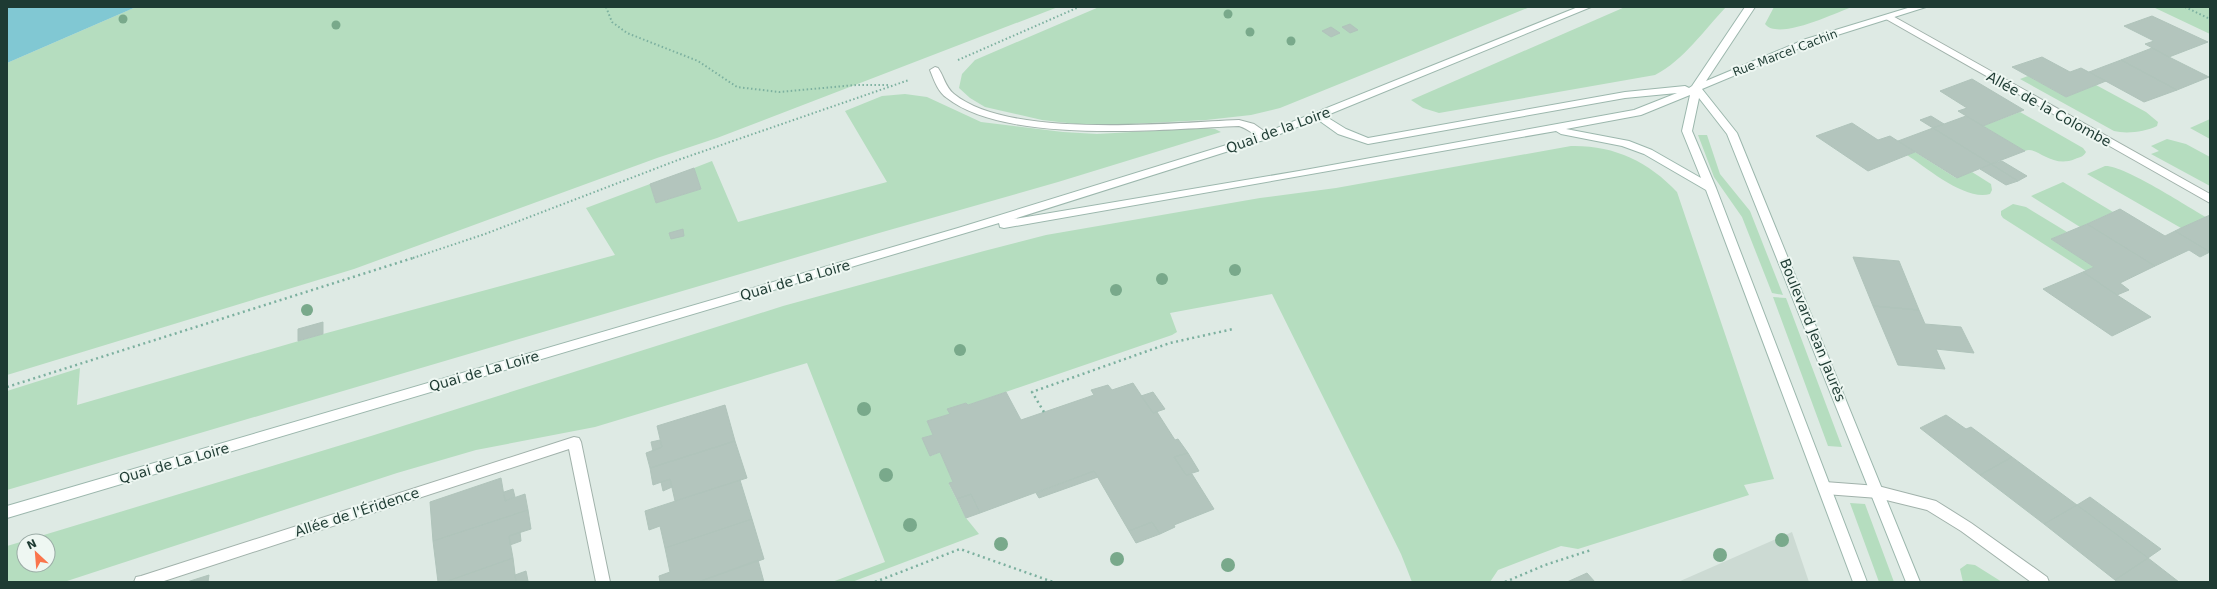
<svg xmlns="http://www.w3.org/2000/svg" width="2217" height="589" font-family="'DejaVu Sans',sans-serif">
<rect width="100%" height="100%" fill="#deeae4"/>
<path fill="#ccdad3" d="M1792 532 1809 582H1678Z"/>
<path fill="#b5ddbf" d="M136 7H1058L717 138 657 158 354 269 7 375V63Z
M1099 7H1530L1280 108 1251 115 1206 120 1093 126 1042 120 985 107 970 98 959 88 962 74 975 60Z
M1625 7H1726C1704 30 1684 60 1655 75L1439 113 1423 108 1411 100Z
M1774 7H1852C1835 13 1778 41 1765 24Z
M2153 7H2210V34Z
M2028 76 2066 97 2096 85 2146 112 2158 122 2157 126C2145 132 2126 134 2114 131L2020 79Z
M905 94 927 97 981 122 1063 132 1097 134 1203 128 1215 129 1221 132 1058 182 879 233 7 490V391L80 368 77 405 323 334 615 255 586 208 650 184 656 203 701 189 694 168 712 161 738 222 887 182 845 111 882 96Z
M2020 112 2083 148 2086 152C2083 157 2080 157 2075 159 2051 169 2036 145 2025 151L1983 126Z
M2210 119V139L2190 128Z
M1698 135H1707L1720 174 1750 211 1783 295 1772 293 1742 217 1714 177Z
M2167 139 2186 144 2210 157V186L2151 154 2159 151 2151 146Z
M1571 146C1613 145 1648 161 1677 192L1774 479 1744 485 1749 495 1578 549 1561 546 1498 570 1490 582H1412L1401 554 1272 294 1170 313 1177 332 1172 335 968 405 966 403 948 409 950 414 927 421 933 435 922 438 931 456 940 452 953 482 949 484 966 518 979 534 852 582H832L885 562 807 363 595 427 476 450 397 473 64 582H7V546L24 541V565H48V541H24L371 436 783 306 984 251 1046 235 1260 198 1336 188Z
M1915 152 1956 178 1972 172 1991 184 1992 190 1990 194C1965 201 1927 168 1907 155Z
M2105 166C2124 165 2186 206 2206 217L2181 228 2087 174Z
M2063 182 2113 212 2080 227 2031 196Z
M2013 204 2026 207 2067 232 2051 239 2094 267 2086 271 2003 218 2001 215V211Z
M1773 297 1786 298 1842 447 1828 446Z
M1850 503 1865 504 1894 582H1879Z
M1967 564 1975 565 2002 582H1963L1960 569Z"/>
<path fill="#81c8d3" d="M7 7H136L7 63Z"/>
<path fill="#b3c5bd" stroke="#b0c4bb" d="M2152 16 2208 42 2169 57 2145 44 2154 41 2124 26Z
M1350 24 1358 30 1350 33 1342 27Z
M1331 27 1340 33 1331 37 1322 31Z
M2152 48 2169 57 2209 77 2177 90 2121 60Z
M2042 57 2070 72 2081 68 2106 81 2066 97 2012 67Z
M2121 60 2177 90 2144 102 2089 72Z
M1972 79 2024 110 1983 126 1958 111 1967 108 1940 91Z
M1931 116 1944 124 1933 128 1920 120Z
M1966 116 1983 126 2025 151 1991 164 1933 128Z
M1852 123 1878 140 1890 136 1915 152 1868 171 1816 136Z
M1933 128 1991 164 1957 178 1898 141Z
M2002 161 2027 176 2018 181 1991 164Z
M1991 164 2018 181 2006 185 1980 169Z
M694 168 701 189 656 203 650 184Z
M2120 209 2165 236 2175 231 2210 252 2200 257 2189 250 2155 266 2087 224Z
M2210 215V252L2175 231 2181 228Z
M2087 224 2155 266 2120 283 2129 290 2117 295 2083 272 2094 267 2051 239Z
M683 229 684 236 671 239 669 233Z
M1853 257 1899 261 1919 310 1873 306Z
M2083 272 2117 295 2151 317 2112 336 2043 289Z
M1873 306 1919 310 1925 324 1961 327 1974 353 1936 349 1945 369 1898 365Z
M323 322V334L298 341V329Z
M1133 383 1153 413 1157 412 1175 440 1178 439 1188 453 1174 457 1186 475 1192 474 1214 509 1174 525 1175 527 1160 534 1152 522 1129 531 1094 471 980 513 971 494 957 499 949 483 953 482 940 452 930 456 922 438 933 435 927 421 950 414 947 409 966 403 968 405 1006 392 1021 420 1094 395 1091 390 1108 385 1112 390Z
M1153 392 1165 409 1153 413 1141 396Z
M725 405 735 441 650 468 646 453 662 447 657 426Z
M1946 415 1966 429 1971 427 2012 457 1980 475 1920 428Z
M660 440 662 447 653 451 651 442Z
M735 441 747 478 675 501 670 479 653 485 650 468Z
M1188 453 1199 471 1186 475 1174 457Z
M2012 457 2077 505 2044 524 1980 475Z
M1094 471 1098 477 1039 498 1036 493Z
M501 478 505 501 525 494 528 510 433 541 430 502Z
M670 479 672 487 663 491 661 482Z
M740 480 752 519 665 548 660 526 649 530 645 511Z
M513 489 515 497 505 501 504 492Z
M971 494 980 513 966 518 957 499Z
M2090 497 2161 549 2148 558 2077 505Z
M2077 505 2148 558 2115 580 2044 524Z
M528 510 531 529 509 536 513 558 445 582H438L433 541Z
M752 519 764 559 698 582H660L659 576 670 572 665 548Z
M1152 522 1160 534 1136 543 1129 531Z
M520 532 521 541 510 545 509 536Z
M513 558 516 582H445Z
M2148 558 2179 582H2118L2115 580Z
M758 560 764 582H698Z
M526 571 528 581 516 582 515 575Z
M1587 573 1595 582H1567Z
M209 575 208 582H187Z"/>
<g fill="none" stroke-linecap="round" stroke-linejoin="round">
<g stroke="#a1b2ab" stroke-width="2">
<path id="lane" d="M935 67 938 68C944 76 945 87 954 94 1009 139 1168 123 1239 120L1254 124 1271 136 1266 139C1256 137 1249 129 1239 126 1164 129 1007 145 947 98 938 92 934 80 930 70Z"/>
</g>
<g stroke="#a1b2ab" stroke-width="2">
<path id="street" d="M1889 14 2210 194V203L1886 19 1884 17Z
M574 437 579 438 581 442 610 582H596L569 449 161 582H134L136 577 141 576Z
M1825 482 1878 486 1936 501 1971 523 2047 577 2049 582H2031L1961 531 1927 510 1878 498 1825 494 1820 492 1818 488 1820 484Z"/>
</g>
<g stroke="#9cb7ad" stroke-width="2">
<path id="secondary" d="M1578 7H1591L1325 116 1346 129 1368 138 1625 92 1685 86 1689 88 1692 86 1745 7H1755L1706 81 1806 39 1911 7H1926L1812 43 1702 89 1737 133 1920 582H1906L1727 134 1699 98 1692 131 1716 188 1867 582H1853L1706 190 1644 154 1622 146 1561 134 1556 131 1004 228 1000 227 999 223 7 518V506L958 228 1262 134ZM1677 93 1634 110 1299 171 1014 219 1270 138 1317 119 1338 134 1368 144 1625 98ZM1690 95 1682 131 1701 178 1652 150 1629 141 1566 129 1641 115Z"/>
</g>
<path stroke="#7cb09f" stroke-width="2" stroke-dasharray="1.5 2.5" stroke-linecap="butt" d="M606 7 612 22 627 33 698 61 737 87 779 92 856 85H889
M2185 7 2210 19
M958 60 1079 7
M413 258 485 234 678 160 909 80"/>
<path stroke="#7cb09f" stroke-width="2.5" stroke-dasharray="2 3.5" stroke-linecap="butt" d="M7 387 416 257
M1044 412 1032 392 1170 343 1233 329
M875 582 960 549 1053 582
M1505 582 1545 565 1591 550"/>
<use href="#lane" fill="#fff" fill-rule="evenodd"/>
<use href="#street" fill="#fff" fill-rule="evenodd"/>
<use href="#secondary" fill="#fff" fill-rule="evenodd"/>
</g>
<g fill="#79a98b">
<circle cx="1228" cy="14" r="4.5"/>
<circle cx="123" cy="19" r="4.5"/>
<circle cx="336" cy="25" r="4.5"/>
<circle cx="1250" cy="32" r="4.5"/>
<circle cx="1291" cy="41" r="4.5"/>
<circle cx="1235" cy="270" r="6"/>
<circle cx="1162" cy="279" r="6"/>
<circle cx="1116" cy="290" r="6"/>
<circle cx="307" cy="310" r="6"/>
<circle cx="960" cy="350" r="6"/>
<circle cx="864" cy="409" r="7"/>
<circle cx="886" cy="475" r="7"/>
<circle cx="910" cy="525" r="7"/>
<circle cx="1782" cy="540" r="7"/>
<circle cx="1001" cy="544" r="7"/>
<circle cx="1720" cy="555" r="7"/>
<circle cx="1117" cy="559" r="7"/>
<circle cx="1228" cy="565" r="7"/>
</g>
<g text-anchor="middle" stroke-width="4" stroke-linejoin="round" paint-order="stroke">
<g font-size="12" fill="#1e3b33" stroke="#eef7f2">
<text transform="translate(1785 53) rotate(-21)" y="4">Rue Marcel Cachin</text>
</g>
<g font-size="14" fill="#1e3b33" stroke="#eef7f2">
<text transform="translate(2049 109) rotate(29)" y="5">Allée de la Colombe</text>
<text transform="translate(1278 130) rotate(-20)" y="5">Quai de la Loire</text>
<text transform="translate(795 280) rotate(-16)" y="5">Quai de La Loire</text>
<text transform="translate(1813 330) rotate(68)" y="5">Boulevard Jean Jaurès</text>
<text transform="translate(484 371) rotate(-16)" y="5">Quai de La Loire</text>
<text transform="translate(174 463) rotate(-16)" y="5">Quai de La Loire</text>
<text transform="translate(357 512) rotate(-18)" y="5">Allée de l'Éridence</text>
</g>
</g>
<rect width="2217" height="589" fill="none" stroke="#1e3b33" stroke-width="16"/>
<g transform="translate(36 553) rotate(334)"><circle r="19" fill="#eef7f2" stroke="#9baca6"/>
<path d="M0-3L7 15L0 10L-7 15Z" fill="#fa754c"/>
<text y="-6" font-size="11" font-weight="bold" text-anchor="middle" fill="#1e3b33">N</text>
</g>
</svg>
